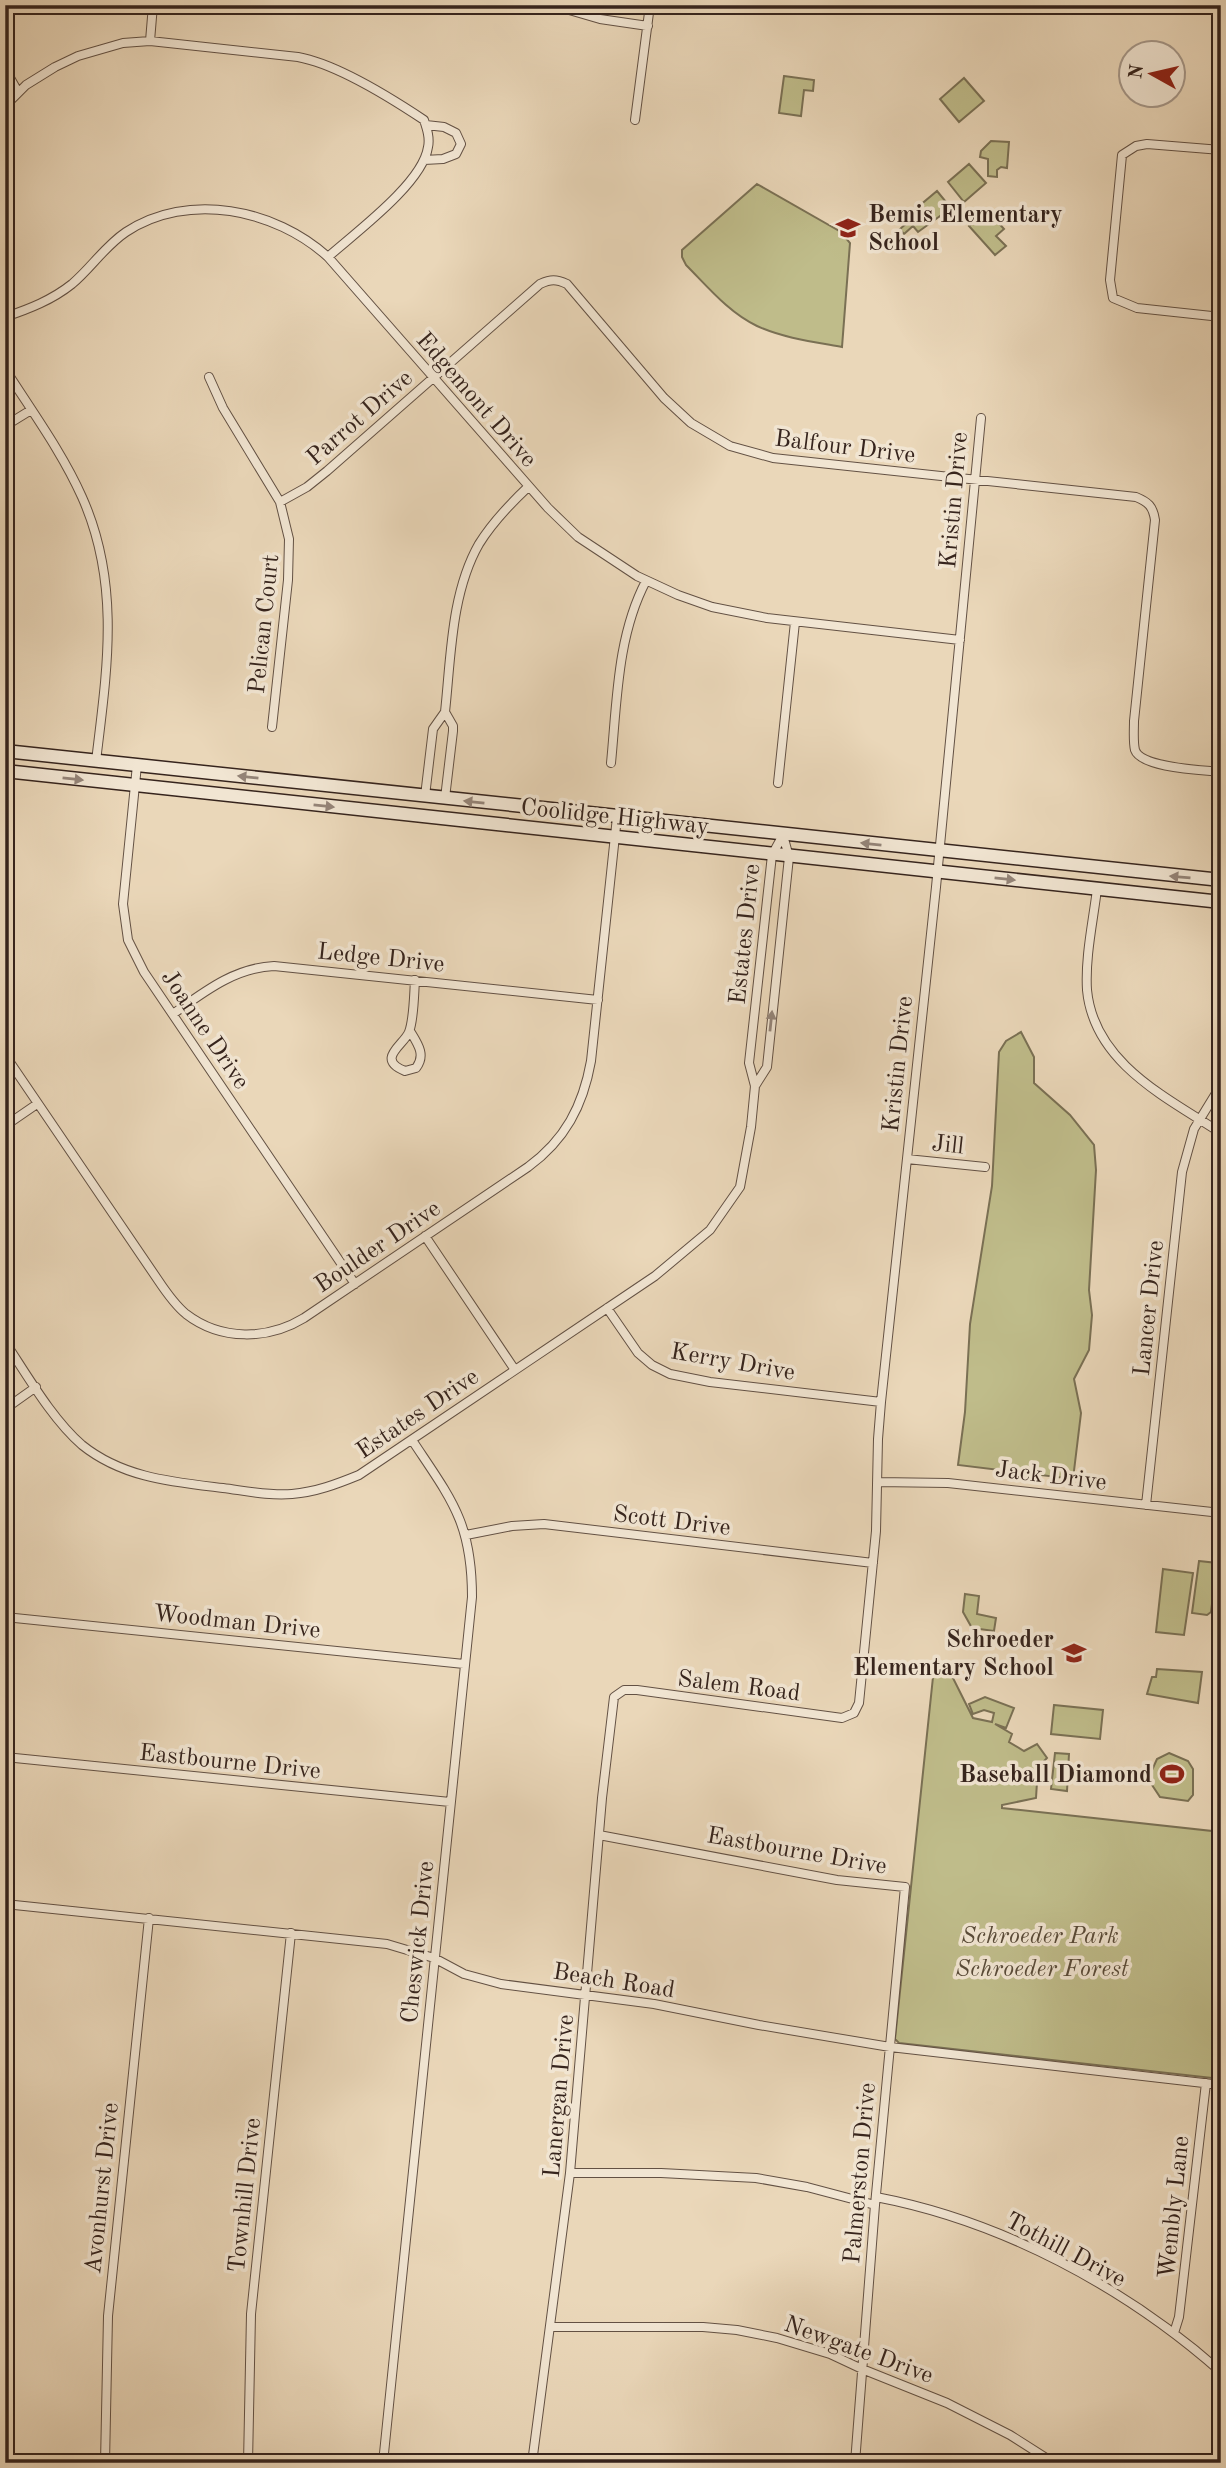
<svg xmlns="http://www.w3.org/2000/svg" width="1226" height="2468" font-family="'Old Standard TT',serif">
<rect width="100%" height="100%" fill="#ead7b9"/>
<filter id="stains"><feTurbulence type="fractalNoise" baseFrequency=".00286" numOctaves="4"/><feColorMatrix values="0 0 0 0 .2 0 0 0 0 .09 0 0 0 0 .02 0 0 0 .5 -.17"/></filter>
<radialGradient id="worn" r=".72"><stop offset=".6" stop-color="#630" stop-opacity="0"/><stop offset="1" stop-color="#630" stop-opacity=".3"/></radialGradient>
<path fill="#bfbc8a" stroke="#7a7054" stroke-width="2" d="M784 76 814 80 813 91 804 90 801 116 779 113Z
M964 78 984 101 959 122 940 99Z
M991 141 1009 142 1007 168 1001 167 997 170V177L988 176V159L980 157 981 151Z
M969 164 986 183 964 202 948 182Z
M757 184 841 232 850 243 842 347C814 342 783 338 757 326 729 313 707 286 686 265L682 257V250Z
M937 191 951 208 918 232 913 226 904 234 900 229 909 221 906 217Z
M987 210 1004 229 996 236 1006 246 995 255 969 226Z
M1021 1032 1034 1057V1083L1070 1115 1094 1145 1096 1170 1089 1290 1092 1315 1089 1350 1074 1379 1081 1413 1073 1479 958 1465 965 1412 970 1324 992 1186 999 1052 1006 1041Z
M1199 1561 1217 1563 1211 1612 1207 1615 1192 1613Z
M1163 1569 1193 1573 1184 1635 1156 1632Z
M965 1594 979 1596 977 1614 996 1618 994 1631 972 1628 963 1612Z
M935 1658 953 1678 973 1718 992 1722 994 1713 984 1710 973 1714 969 1704 985 1697 1014 1708 1006 1728 995 1724 1012 1734 1009 1742 1024 1751 1037 1744 1047 1758 1033 1773 1037 1782 1036 1798 1002 1805V1808L1221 1832V2079L899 2043 895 2039Z
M1157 1669 1202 1672 1198 1703 1147 1694 1152 1677H1156Z
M1054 1705 1103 1710 1100 1739 1051 1734Z
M1055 1753 1069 1754 1067 1791 1051 1789Z
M1169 1753 1188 1761 1193 1769V1795L1188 1801 1160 1797 1148 1779 1157 1759Z"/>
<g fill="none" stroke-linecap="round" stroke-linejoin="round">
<g stroke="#635144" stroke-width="10">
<path id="street" d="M552 5 600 19 648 26
M150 41 153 5
M5 69 18 92
M5 106 26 85 55 67 78 56 123 43 150 41 298 57C337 64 391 98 424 120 427 129 430 138 428 147 423 183 355 233 328 257
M635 120 650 5
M1221 150 1147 144 1136 146 1122 155 1110 280 1113 298 1137 308 1221 317
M424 160 443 159 456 154 461 144 456 133 444 127 426 125
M5 317C29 309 52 300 72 284 91 268 105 246 126 232 188 191 275 209 328 257L548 508 578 537 637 576 678 595 712 607 767 618 960 640
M5 369C31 410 62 452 82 497 121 584 107 670 96 761
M209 377 223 408 280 502 289 539 288 580 272 727
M5 426 31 410
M280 502 307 487 327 471 540 284C551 279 556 279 567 284L664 398 691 423 730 446 773 458 1136 497C1148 502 1153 506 1155 520L1134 721C1134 730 1133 742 1135 750 1141 768 1203 770 1221 772
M445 712 453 726V731L445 798
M611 763C617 702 617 636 646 581
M137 765 123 904 128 940 144 972 355 1284
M778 783 795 622
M425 796 433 729 445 712C451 657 451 593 479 544 492 523 510 504 528 487
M1097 889C1093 922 1085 957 1087 990 1094 1063 1166 1097 1221 1133
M173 1014C204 992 234 968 274 966L598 1000
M410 1031C418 1044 426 1055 416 1068L405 1071C375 1059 404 1045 409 1032 414 1019 414 994 415 980
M5 1055 158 1280C166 1292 175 1305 186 1314 221 1341 268 1340 304 1318L528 1167C565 1140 583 1106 591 1061L617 817
M755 1086 767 1067 789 857 783 835
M5 1126 37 1104
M907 1159 985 1167
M425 1236 515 1370
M607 1308 638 1353 652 1365 670 1374 710 1382 881 1402
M5 1342C27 1375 52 1419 82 1445 123 1478 173 1482 223 1488 246 1491 270 1496 292 1494 316 1492 337 1484 359 1475L655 1276 710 1230 740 1187 751 1127 755 1086 749 1063 772 855 783 835
M5 1409 36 1387
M877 1482 948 1483 1221 1513
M1146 1505 1182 1172 1194 1129 1221 1085
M466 1535 512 1526 544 1524 873 1563
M5 1617 464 1664
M5 1757 450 1802
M599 1835 837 1880 905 1887 875 2205 855 2463
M5 1904 387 1944 434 1958 464 1974 501 1984 654 2004 759 2025 890 2047 1221 2085
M5 1916 6 1904
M570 2173H661L756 2178 807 2187 875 2205
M876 2197C1002 2221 1125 2287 1221 2372
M550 2327H703L737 2330 777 2338 830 2354 862 2369 947 2403 1010 2435 1054 2463
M1174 2333 1179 2317 1206 2083
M105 2463 108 2316 149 1918
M248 2463 251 2314 291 1933
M383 2463 472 1597C472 1522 451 1499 412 1440
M532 2463 570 2173 602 1798 614 1697 624 1690H637L842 1718 854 1713 859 1703 876 1531 878 1439 881 1402 936 887 981 418"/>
</g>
<g stroke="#36241d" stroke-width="15">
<path id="secondary" d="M5 751 1221 880
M5 771 1221 902"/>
</g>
<use href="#street" stroke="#f1e5d2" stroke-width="8"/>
<use href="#secondary" stroke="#f1e5d2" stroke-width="12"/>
</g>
<defs><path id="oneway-solid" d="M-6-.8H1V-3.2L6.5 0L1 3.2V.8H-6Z" transform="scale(1.75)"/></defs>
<g fill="#948478">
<use href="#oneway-solid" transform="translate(248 777) rotate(-174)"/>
<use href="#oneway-solid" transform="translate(73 779) rotate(6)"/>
<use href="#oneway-solid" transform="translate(474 802) rotate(-174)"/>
<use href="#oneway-solid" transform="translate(324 806) rotate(6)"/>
<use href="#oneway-solid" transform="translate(871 844) rotate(-174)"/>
<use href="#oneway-solid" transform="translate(1180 877) rotate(-175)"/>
<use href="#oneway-solid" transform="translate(1005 879) rotate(6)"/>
<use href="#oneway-solid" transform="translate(771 1021) rotate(-84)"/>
</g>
<defs>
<g id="school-bare" transform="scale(1.89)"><path d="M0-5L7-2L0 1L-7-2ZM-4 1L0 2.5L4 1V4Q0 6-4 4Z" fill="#8f2418" stroke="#f1e5d2" stroke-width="2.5" paint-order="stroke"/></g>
<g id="stadium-bare" transform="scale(1.89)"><path d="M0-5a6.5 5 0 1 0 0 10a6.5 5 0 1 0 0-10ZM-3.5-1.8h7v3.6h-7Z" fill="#8f2418" stroke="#f1e5d2" stroke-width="2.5" paint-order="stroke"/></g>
</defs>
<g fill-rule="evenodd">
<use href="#school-bare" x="848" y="228"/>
<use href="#school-bare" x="1074" y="1653"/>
<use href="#stadium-bare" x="1172" y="1774"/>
</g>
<g text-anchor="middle" stroke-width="7" stroke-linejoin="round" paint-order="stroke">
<g font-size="24" font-weight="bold" fill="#36241d" stroke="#f1e5d2" text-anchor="end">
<text x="868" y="222" text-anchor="start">Bemis Elementary<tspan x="868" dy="28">School</tspan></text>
<text x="1054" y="1647">Schroeder<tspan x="1054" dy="28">Elementary School</tspan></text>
<text x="1152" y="1782">Baseball Diamond</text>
</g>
<g font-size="24" fill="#36241d" stroke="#f1e5d2">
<text transform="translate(477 399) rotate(49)" y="8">Edgemont Drive</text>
<text transform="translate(359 417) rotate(-41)" y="8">Parrot Drive</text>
<text transform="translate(845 446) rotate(7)" y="8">Balfour Drive</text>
<text transform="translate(953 500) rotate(-85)" y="8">Kristin Drive</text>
<text transform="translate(263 624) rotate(-84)" y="8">Pelican Court</text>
<text transform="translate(615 816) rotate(6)" y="8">Coolidge Highway</text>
<text transform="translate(744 934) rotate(-84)" y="8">Estates Drive</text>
<text transform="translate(381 957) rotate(6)" y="8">Ledge Drive</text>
<text transform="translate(206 1029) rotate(56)" y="8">Joanne Drive</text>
<text transform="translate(897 1064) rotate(-84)" y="8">Kristin Drive</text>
<text transform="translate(948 1144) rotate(6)" y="8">Jill</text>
<text transform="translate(377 1246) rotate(-34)" y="8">Boulder Drive</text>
<text transform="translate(1148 1308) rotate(-84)" y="8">Lancer Drive</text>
<text transform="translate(733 1361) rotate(10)" y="8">Kerry Drive</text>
<text transform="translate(417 1413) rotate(-34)" y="8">Estates Drive</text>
<text transform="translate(1051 1475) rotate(7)" y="8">Jack Drive</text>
<text transform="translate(672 1520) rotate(7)" y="8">Scott Drive</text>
<text transform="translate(237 1621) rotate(6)" y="8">Woodman Drive</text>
<text transform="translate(739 1685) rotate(7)" y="8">Salem Road</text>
<text transform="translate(230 1761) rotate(6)" y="8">Eastbourne Drive</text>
<text transform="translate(797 1850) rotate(10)" y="8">Eastbourne Drive</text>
<text transform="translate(417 1942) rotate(-84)" y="8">Cheswick Drive</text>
<text transform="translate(614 1980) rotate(9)" y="8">Beach Road</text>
<text transform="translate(558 2096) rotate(-85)" y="8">Lanergan Drive</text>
<text transform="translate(859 2173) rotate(-85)" y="8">Palmerston Drive</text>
<text transform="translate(101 2188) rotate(-84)" y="8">Avonhurst Drive</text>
<text transform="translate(244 2195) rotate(-84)" y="8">Townhill Drive</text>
<text transform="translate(1173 2207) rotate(-84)" y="8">Wembly Lane</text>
<text transform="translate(1066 2249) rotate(28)" y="8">Tothill Drive</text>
<text transform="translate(859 2349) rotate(20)" y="8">Newgate Drive</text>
</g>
<g font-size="24" font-style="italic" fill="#584a38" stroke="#f1e5d2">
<text x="1040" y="1943">Schroeder Park</text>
<text x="1042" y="1976">Schroeder Forest</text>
</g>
</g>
<rect width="1226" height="2468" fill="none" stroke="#ead7b9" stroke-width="28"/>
<rect x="7" y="7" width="1212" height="2454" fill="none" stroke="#36241d" stroke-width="3.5"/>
<rect x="14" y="14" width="1198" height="2440" fill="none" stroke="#36241d" stroke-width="2"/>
<g transform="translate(1152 74) rotate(278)"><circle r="33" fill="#f1e5d2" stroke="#a6988a" stroke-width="2"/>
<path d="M0-5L12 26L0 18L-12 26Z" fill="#8f2418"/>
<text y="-10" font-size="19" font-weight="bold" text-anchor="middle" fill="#36241d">N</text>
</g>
<rect width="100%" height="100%" filter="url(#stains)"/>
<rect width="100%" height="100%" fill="url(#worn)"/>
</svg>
